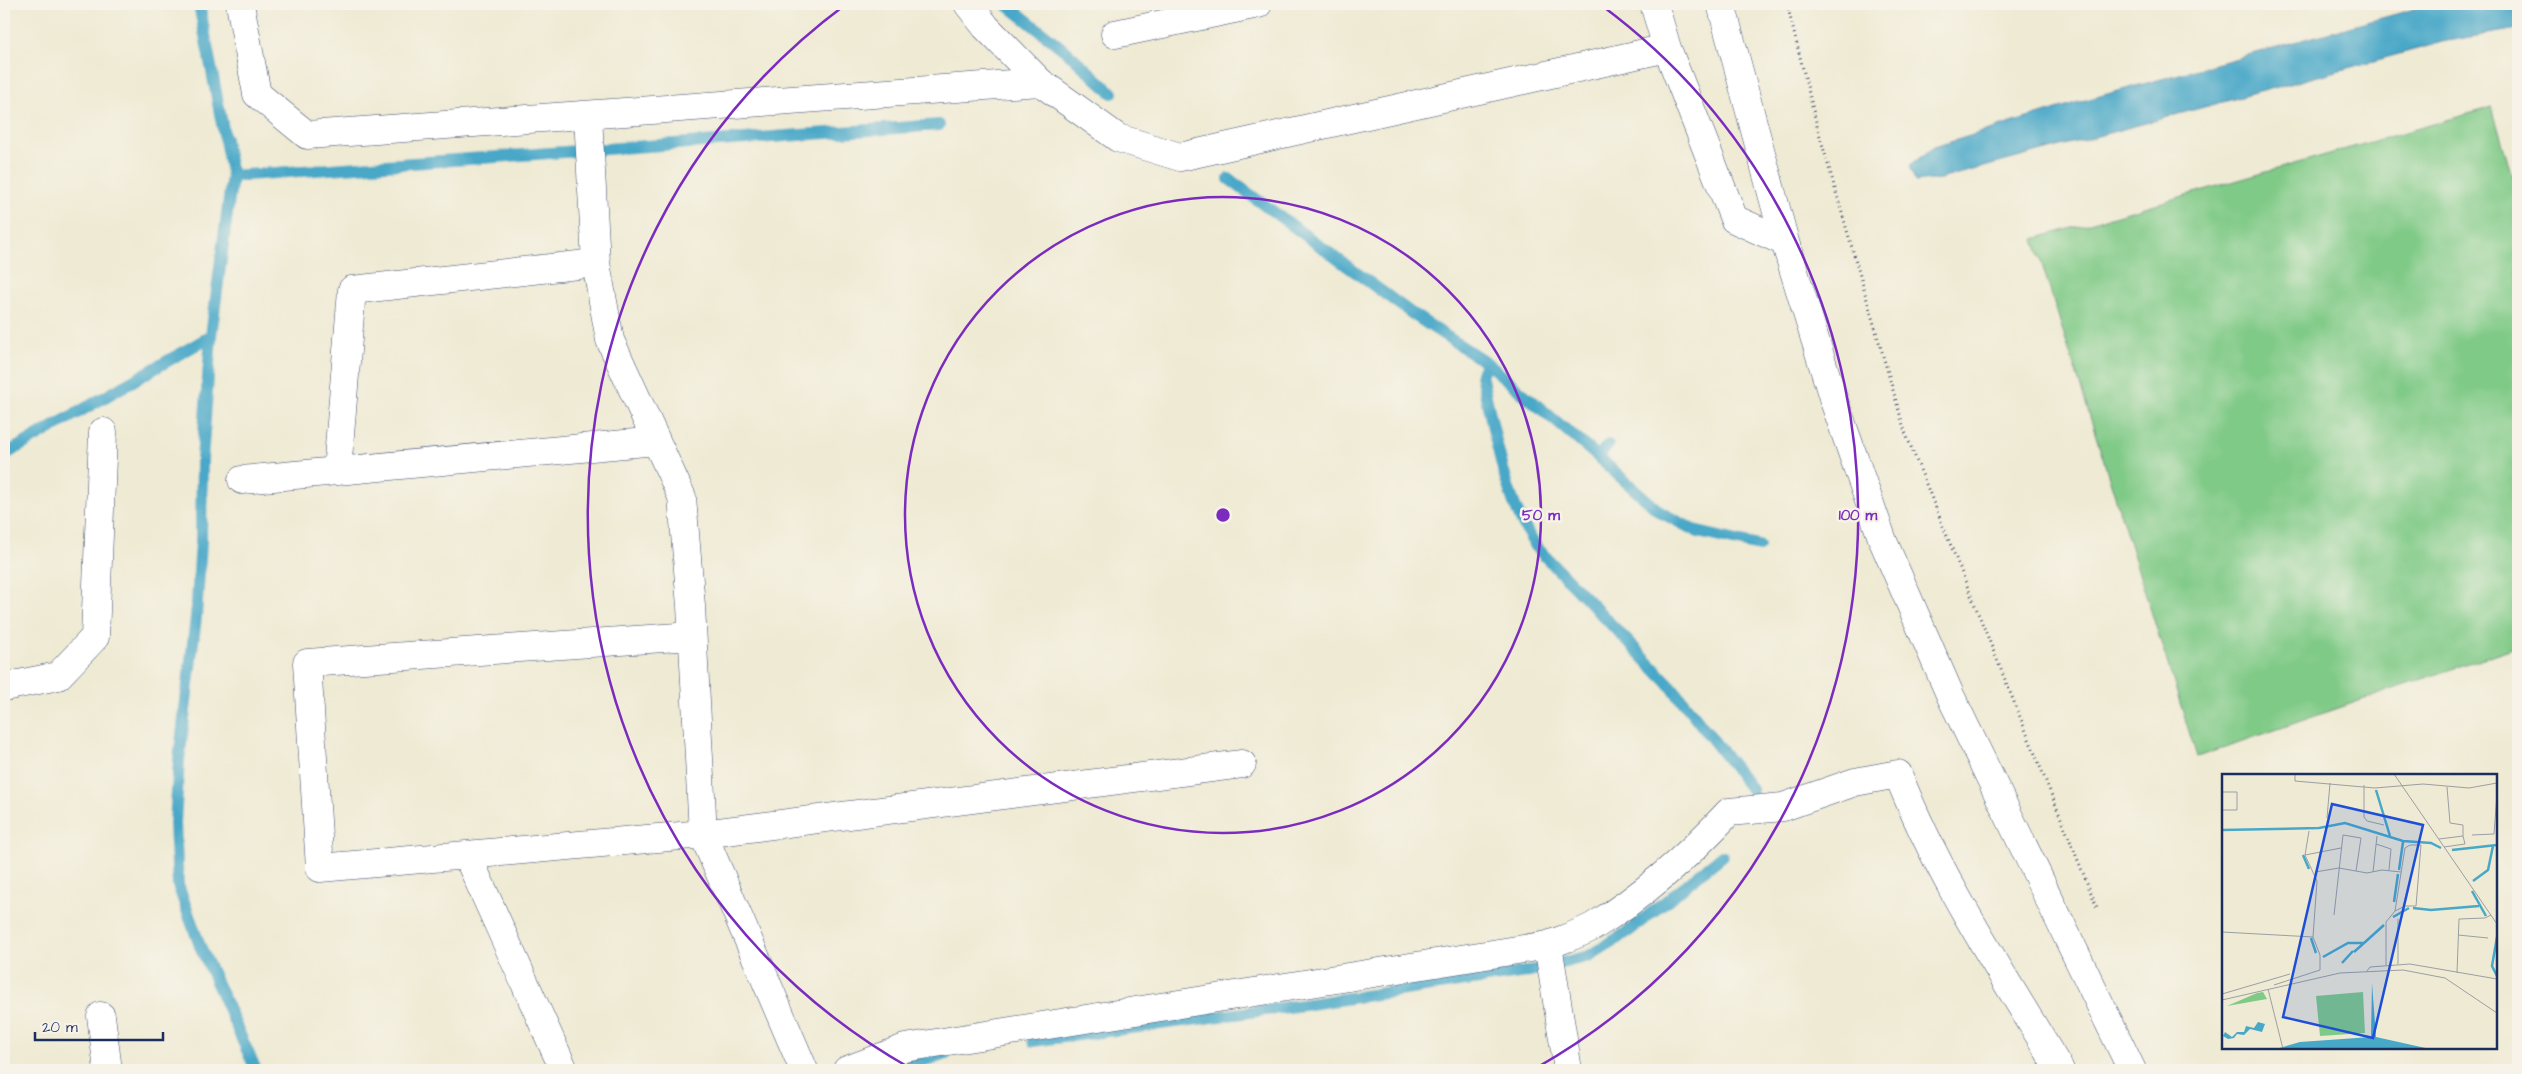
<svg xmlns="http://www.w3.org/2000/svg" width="2522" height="1074" font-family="'Architects Daughter',sans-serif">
<rect width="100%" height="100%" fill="#f7f3e8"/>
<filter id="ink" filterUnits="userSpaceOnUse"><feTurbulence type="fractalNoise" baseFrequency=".02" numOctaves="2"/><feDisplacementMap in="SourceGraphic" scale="10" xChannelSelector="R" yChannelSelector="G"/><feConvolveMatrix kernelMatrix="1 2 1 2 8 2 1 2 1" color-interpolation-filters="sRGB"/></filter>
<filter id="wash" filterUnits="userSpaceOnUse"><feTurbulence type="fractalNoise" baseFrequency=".0096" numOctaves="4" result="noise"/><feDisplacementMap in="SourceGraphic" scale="20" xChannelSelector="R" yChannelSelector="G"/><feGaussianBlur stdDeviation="1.12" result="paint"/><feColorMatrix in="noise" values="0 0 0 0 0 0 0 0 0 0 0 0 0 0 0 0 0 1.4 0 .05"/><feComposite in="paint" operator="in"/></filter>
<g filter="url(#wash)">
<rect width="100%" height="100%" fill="#efead3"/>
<path fill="#80ca87" stroke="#4e7c72" d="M2492 107 2518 197V646L2197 757 2034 239Z"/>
<path fill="#48a8c8" stroke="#326c93" d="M2432 4H2518V29L2447 41 1940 179 1915 182 1910 165 1934 147 2082 101Z"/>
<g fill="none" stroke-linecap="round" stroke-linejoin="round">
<path stroke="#48a8c8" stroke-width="12" d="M199 4 232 176 211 336 202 460 201 542 196 617 179 760 175 823 178 885 200 946 256 1070
M1006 4 1067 52 1112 93
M232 176 939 125
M1229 179 1411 313 1487 363 1598 457 1608 445
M1487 363 1481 375C1495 431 1504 501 1537 548L1671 686 1752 790
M4 455 211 336
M1598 457 1660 512 1698 532 1759 546
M1033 1041 1303 1005 1526 972 1589 956 1629 931 1722 856
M886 1070 944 1055"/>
</g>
</g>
<g filter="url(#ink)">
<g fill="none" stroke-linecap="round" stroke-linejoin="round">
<g stroke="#3b4b70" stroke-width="29">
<path id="minor" d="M240 4 257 94 307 135 1040 82
M968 4 986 27 1040 82 1118 138 1180 157 1667 48
M1654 4 1667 48 1734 219 1785 242
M1721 4 1785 242 1834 401 1883 541 1951 697 2132 1070
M1115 34 1258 4
M588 116 596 263 610 340 682 497 691 606 703 834 804 1070
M337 471 352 290 596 263
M242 480 656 441
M692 636 307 663 320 868 703 834 1242 764
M4 687 58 676 95 637 103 432
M467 855 564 1070
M101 1016 108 1070
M847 1070 905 1048 1548 945
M1568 1070 1548 945C1563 939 1580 934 1594 926 1644 895 1689 855 1729 812L1783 807 1855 782 1898 774C1939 879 2002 973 2060 1070"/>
</g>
<path stroke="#3b4b70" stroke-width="3" stroke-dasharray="1 4" stroke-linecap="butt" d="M1787 4 1817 126 1905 432 2098 910"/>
<use href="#minor" stroke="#fff" stroke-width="28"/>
</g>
</g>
<g fill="none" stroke="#7b2cbf" stroke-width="2.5">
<circle cx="1223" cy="515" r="318"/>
<path d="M910 1068A635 635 0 0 1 845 5M1601 5A635 635 0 0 1 1536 1068"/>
</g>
<g transform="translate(2222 774)">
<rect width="275" height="275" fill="#efead3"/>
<path d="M41 218 45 225 5 232 35 219ZM141 218 143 259 98 262 94 222Z" fill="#80ca87"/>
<path d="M150 209 154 263 208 275H54L78 268 149 263ZM36 248 43 250 40 258 28 255 22 261 15 260 12 264 6 265 1 262 3 258 10 263 15 258H22L24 252 32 254Z" fill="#48a8c8"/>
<path fill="none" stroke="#48a8c8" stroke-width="2.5" d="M154 16 168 62M0 56 97 54 123 49 181 67 209 69 219 74M230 76 275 71M81 81 87 95M177 96 181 68M251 107 266 96 271 72M250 117 264 142M172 128 176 100M191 134 209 136 257 132M171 143 187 134M275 163 270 192 275 202M89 164 94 179M132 178 162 151M101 183 126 169H141M120 189 131 177"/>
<path fill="none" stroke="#9a9fa4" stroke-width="1" d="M73 0V7L153 14 201 10 247 14 275 9M172 0 275 150M142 11V43L145 47 162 51M0 18H15V36H0M105 44 108 9M250 61 272 60 275 20M217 65 241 62V51L228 49 225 13M154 70 169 75 167 96M222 73 243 70 241 62M83 81 87 57M93 98 117 94 145 99 160 96 179 98M151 98 155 62M112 141 121 61 139 64 134 97M0 158 91 163 98 181V196L52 211M236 161 266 164M91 163 95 107 83 81 119 74M176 190V145M164 191V148L173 137 183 74 188 71H199L194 132H183L173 137M145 197 148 193 188 190 275 205M235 199 237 145 263 144 269 141M46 215 61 275M0 220 68 200M0 226 118 199 181 196 223 204 275 239"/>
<path fill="#1d4ed8" fill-opacity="0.15" stroke="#1d4ed8" stroke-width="2.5" d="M110 30 201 51 151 264 61 243Z"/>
<rect width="275" height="275" fill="none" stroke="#1b2f5e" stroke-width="2.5"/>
</g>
<circle cx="1223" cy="515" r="8" fill="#7b2cbf" stroke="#f7f3e8" stroke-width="2.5"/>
<g font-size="15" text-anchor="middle" font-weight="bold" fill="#7b2cbf" stroke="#f7f3e8" stroke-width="5" stroke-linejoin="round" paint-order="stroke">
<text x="1541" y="520">50 m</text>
<text x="1858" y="520">100 m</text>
</g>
<rect width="2522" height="1074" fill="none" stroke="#f7f3e8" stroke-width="20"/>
<path d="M35 1032v8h128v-8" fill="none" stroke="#1b2f5e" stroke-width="2.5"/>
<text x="42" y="1032" font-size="15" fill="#1b2f5e" stroke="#f7f3e8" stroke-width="4" paint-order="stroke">20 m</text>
</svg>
